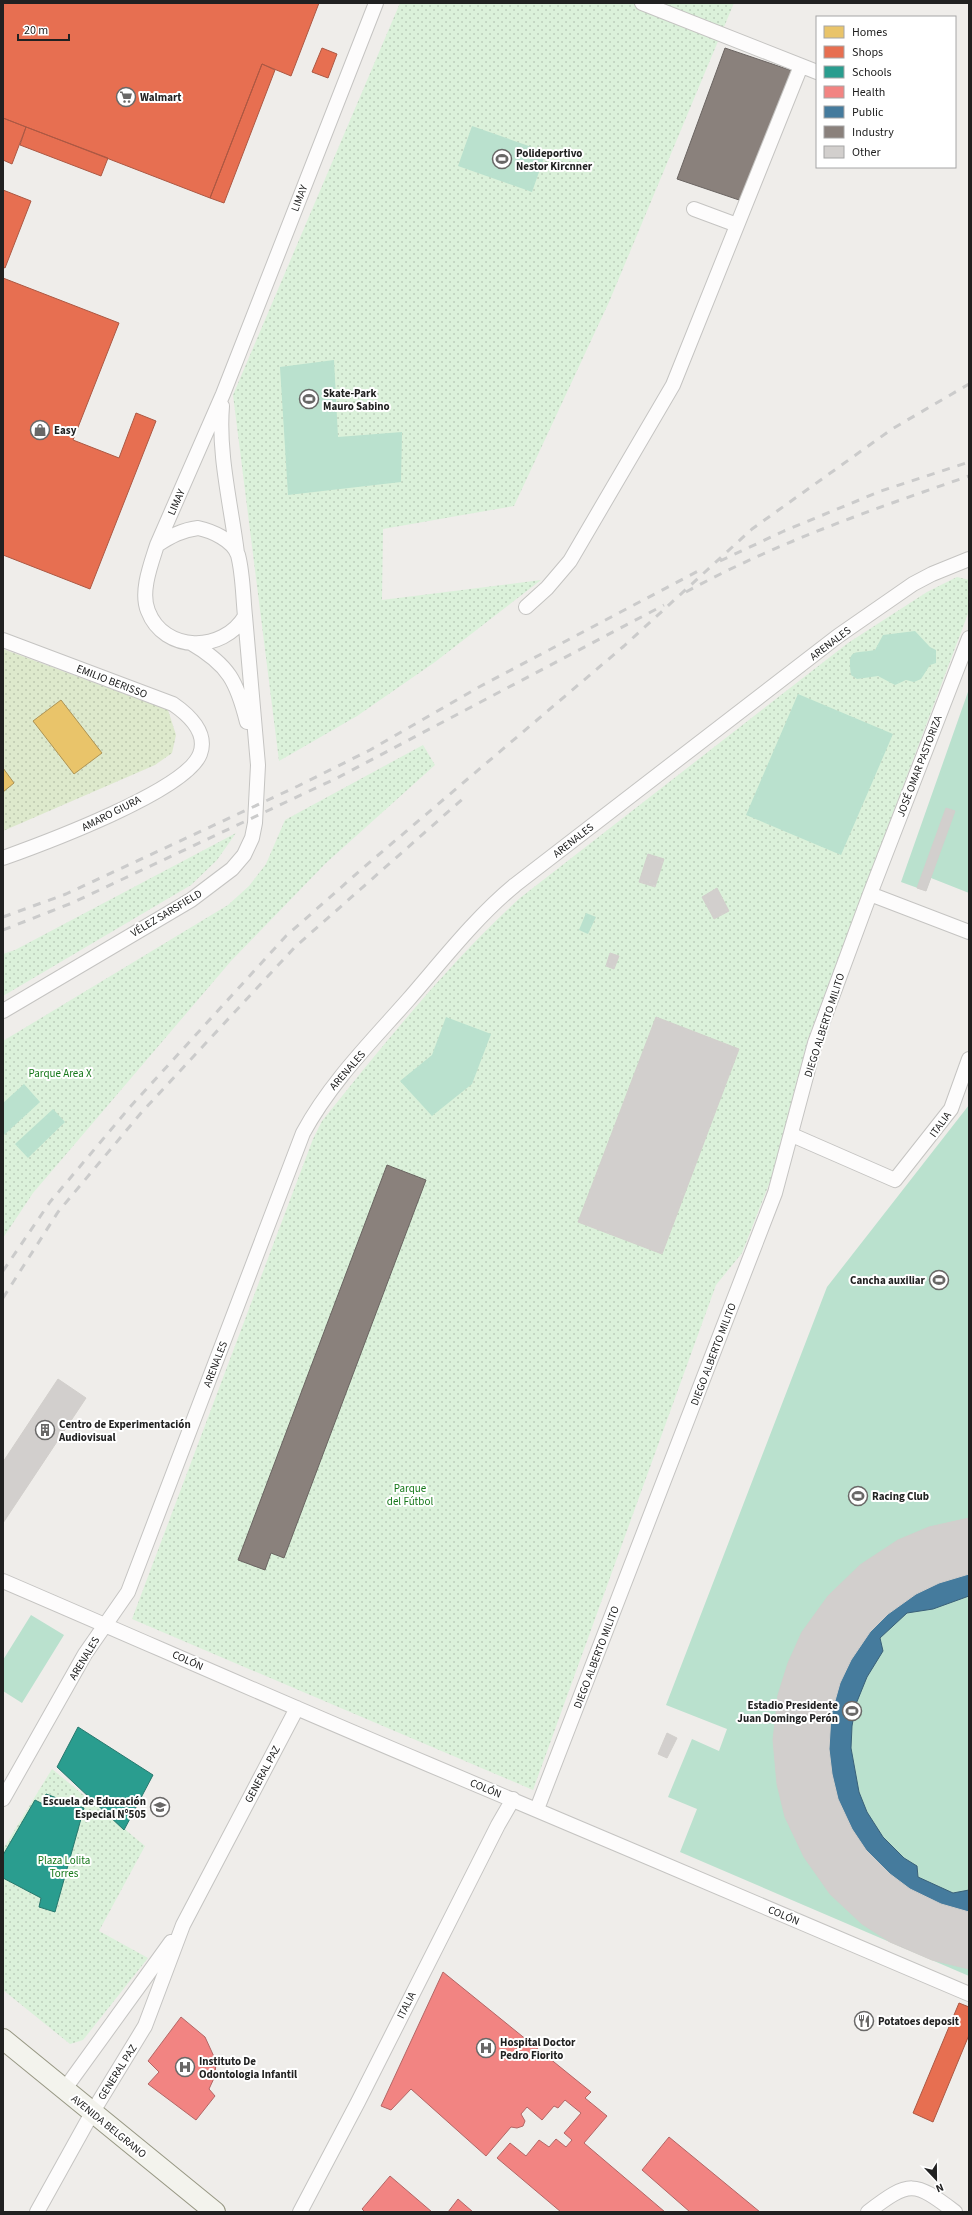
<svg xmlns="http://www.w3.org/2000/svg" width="972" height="2215" font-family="'Source Sans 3',sans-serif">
<defs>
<pattern id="grass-dots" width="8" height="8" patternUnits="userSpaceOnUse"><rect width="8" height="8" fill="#dde9cc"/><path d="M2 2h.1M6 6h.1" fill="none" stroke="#bdc8af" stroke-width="1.8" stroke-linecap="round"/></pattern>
<pattern id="park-dots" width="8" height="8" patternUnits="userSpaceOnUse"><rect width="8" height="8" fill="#dbf1da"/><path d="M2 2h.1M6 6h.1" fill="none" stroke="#bccebb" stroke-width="1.8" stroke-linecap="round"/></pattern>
</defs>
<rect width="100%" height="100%" fill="#efedea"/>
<path fill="url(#grass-dots)" d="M3 649 168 710 176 735 172 753 155 765 3 831Z"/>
<path fill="url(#park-dots)" d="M400 3H734L609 302 514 506 383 529 382 600 541 580 435 662 357 716 279 761 233 395Z
M957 577 969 580V611L808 1039 771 1179 742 1253 716 1285 533 1790 132 1619 313 1139 322 1121C383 1045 448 964 520 898L848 643 927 592Z
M423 745 435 765 326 863 231 961 33 1193 3 1238V1041L228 905 249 886 266 864 285 820Z
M236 833 217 860 191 885 3 996V954L15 950Z
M52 1769 145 1846 99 1931 148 1958 83 2040 70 2044 3 1990V1849Z"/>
<path fill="#bae1ce" d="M472 126 546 152 532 192 458 166Z
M334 360 338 437 402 432 401 482 288 495 280 367Z
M915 631 930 647 936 650V663L930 665 921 679 914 682 906 680 895 685 878 676 857 679 851 675C847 647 854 654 875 650L883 635Z
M969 689V893L931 878 926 891 901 882Z
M798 694 893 734 841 855 746 815Z
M586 913 596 917 588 934 579 930Z
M446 1017 491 1034 472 1084 432 1116 400 1081 432 1055Z
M24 1084 40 1102 4 1135 3 1103Z
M969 1105V1976L680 1852 697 1809 668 1797 692 1739 719 1751 727 1729 666 1705 827 1287Z
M53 1109 65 1122 28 1158 15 1144Z
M31 1615 64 1635 22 1703 3 1691V1660Z"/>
<path fill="#e9c46a" stroke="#ad9354" d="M61 700 102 753 74 774 33 721Z
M3 768 14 783 3 792Z"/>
<path fill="#e76f51" stroke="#ac5843" d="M3 3H319L291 76 262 64 210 198 3 118Z
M322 48 337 54 328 78 312 72Z
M262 64 275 70 224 203 210 198Z
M3 118 26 127 12 164 3 160Z
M26 127 108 158 101 176 20 145Z
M3 190 31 201 5 268 3 267Z
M3 278 119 323 73 440 119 458 136 413 156 421 90 589 3 555Z
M959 2003 969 2007V2035L933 2122 913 2113Z"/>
<path fill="#2a9d8f" stroke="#27786e" d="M78 1727 153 1775 124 1830 57 1767Z
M46 1794 84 1808 55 1912 39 1907 41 1898 3 1878V1855L35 1800 43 1804Z"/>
<path fill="#f28482" stroke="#b36665" d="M443 1972 591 2092 585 2098 607 2116 584 2143 665 2212H561L497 2158 510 2143 526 2156 539 2140 549 2147 556 2139 566 2147 572 2140 564 2133 581 2113 565 2100 558 2108 554 2106 542 2120 527 2107 521 2114 525 2121 523 2126 517 2128 511 2127 486 2156 411 2089 391 2110 381 2106Z
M181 2017 205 2037 216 2061 215 2076 209 2089 215 2096 196 2120 148 2084 159 2072 148 2061Z
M669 2137 760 2212H690L642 2170Z
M390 2176 432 2212H365L362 2209Z
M458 2199 473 2212H448Z"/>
<path fill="#457b9d" stroke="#3a6078" d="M969 1520V1596L933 1609 907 1613 880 1638 883 1651 867 1677 856 1704 852 1726 851 1748 859 1792 867 1812 883 1837 904 1858 917 1866 918 1877 953 1893 969 1890V1966L932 1958 901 1946 864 1922 832 1892 806 1856 791 1826 779 1784 776 1740 779 1707 790 1664 810 1624 830 1598 853 1574 889 1548 930 1530Z"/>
<path fill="#8a817c" stroke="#6a6461" d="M725 48 793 71 748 203 677 179Z
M387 1165 426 1180 284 1558 271 1553 265 1570 238 1560Z"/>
<path fill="#d2cfcd" stroke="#d2cfcc" d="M946 808 955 811 926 891 917 888Z
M648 854 664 859 655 887 639 882Z
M717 888 729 911 714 919 702 897Z
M610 953 619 956 614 969 606 966Z
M656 1017 739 1049 662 1254 578 1222Z
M58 1379 86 1398 3 1523V1462Z
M969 1518V1574L939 1583 916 1594 888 1614 870 1632 851 1660 840 1683 831 1715 829 1749 832 1774 838 1799 852 1829 866 1850 890 1874 910 1889 941 1904 969 1912V1969L932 1960 890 1942 862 1924 830 1894 804 1857 785 1817 777 1784 773 1740 778 1695 788 1663 802 1632 828 1596 860 1565 898 1540 929 1527Z
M667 1733 677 1738 667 1758 658 1754Z"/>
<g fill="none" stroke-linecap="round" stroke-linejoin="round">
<g stroke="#c5c4c2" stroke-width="16">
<path id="street" d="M642 3 817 72
M694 209 737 225
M222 406C218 454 231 505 237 553
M198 528C212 531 233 540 238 555 243 574 243 597 245 616 223 653 164 653 148 611 140 592 151 564 157 545 171 536 182 530 198 528Z
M157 545 223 394 376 3
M526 607 547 588 570 561 673 385 801 66
M3 640 173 704C189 715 208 733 200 754 186 791 42 844 3 858
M191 643C229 665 237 682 247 722
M870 894 969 932
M3 1011 191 900 232 869 244 855 252 838 255 823 258 765 245 616
M792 1135 895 1180 951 1109 969 1059
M3 1581C145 1642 287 1705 430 1765 610 1841 789 1917 969 1994
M3 1799 85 1654 128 1592 303 1133C330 1083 370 1043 408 1000 442 961 475 918 515 885L838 636 913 584 932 574 969 559
M537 1809 775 1193 815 1043 870 894 969 638
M64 2090 171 1942
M37 2212 92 2113 145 2026 183 1925 297 1708
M300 2212 358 2102 498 1825 513 1799
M868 2212C910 2180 914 2181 955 2212"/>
</g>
<g stroke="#979783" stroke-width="22">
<path id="secondary" d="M3 2039 215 2212"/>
</g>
<use href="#street" stroke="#fdfcfc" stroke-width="14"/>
<use href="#secondary" stroke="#f3f3ed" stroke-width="20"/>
<path stroke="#cbcbcb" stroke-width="3" stroke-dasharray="8 8" stroke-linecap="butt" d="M720 561 784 531 881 491 969 462
M686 592C775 543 874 509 969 476
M3 917 66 894 298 786 370 750 479 687 700 570
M3 930 72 903 337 778 664 605
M3 1271 50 1202 130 1107 286 936 363 868 624 646 752 529 892 429 969 384
M3 1298 58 1212 141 1113 295 947 466 796"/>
</g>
<defs>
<g id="supermarket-ring" transform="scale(1)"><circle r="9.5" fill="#fff" stroke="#696867" stroke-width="1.5"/><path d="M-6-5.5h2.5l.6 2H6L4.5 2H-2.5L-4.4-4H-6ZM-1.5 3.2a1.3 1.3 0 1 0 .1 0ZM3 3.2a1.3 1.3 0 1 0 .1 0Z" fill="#696867"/></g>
<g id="stadium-ring" transform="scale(1)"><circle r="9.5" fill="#fff" stroke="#696867" stroke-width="1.5"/><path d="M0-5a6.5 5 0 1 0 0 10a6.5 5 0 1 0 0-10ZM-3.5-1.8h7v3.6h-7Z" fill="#696867"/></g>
<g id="shop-ring" transform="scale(1)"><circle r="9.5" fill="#fff" stroke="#696867" stroke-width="1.5"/><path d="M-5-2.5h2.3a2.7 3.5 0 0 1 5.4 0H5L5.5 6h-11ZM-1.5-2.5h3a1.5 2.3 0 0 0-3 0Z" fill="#696867"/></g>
<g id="building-ring" transform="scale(1)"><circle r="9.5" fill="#fff" stroke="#696867" stroke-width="1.5"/><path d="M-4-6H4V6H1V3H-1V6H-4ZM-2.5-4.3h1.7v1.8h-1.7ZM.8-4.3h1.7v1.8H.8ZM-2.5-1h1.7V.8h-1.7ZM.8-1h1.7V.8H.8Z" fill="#696867"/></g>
<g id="school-ring" transform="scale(1)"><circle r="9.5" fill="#fff" stroke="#696867" stroke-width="1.5"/><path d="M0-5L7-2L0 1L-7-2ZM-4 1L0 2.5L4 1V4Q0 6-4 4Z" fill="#696867"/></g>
<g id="restaurant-ring" transform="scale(1)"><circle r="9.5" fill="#fff" stroke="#696867" stroke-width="1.5"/><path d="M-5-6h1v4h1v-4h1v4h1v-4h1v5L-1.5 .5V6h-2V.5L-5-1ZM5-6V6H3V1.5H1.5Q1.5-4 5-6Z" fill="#696867"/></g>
<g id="hospital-ring" transform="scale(1)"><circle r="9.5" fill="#fff" stroke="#696867" stroke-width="1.5"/><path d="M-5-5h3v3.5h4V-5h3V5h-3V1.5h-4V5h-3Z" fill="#696867"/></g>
</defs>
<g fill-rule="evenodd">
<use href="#supermarket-ring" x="126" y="97"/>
<use href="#stadium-ring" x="502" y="159"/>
<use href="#stadium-ring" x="309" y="399"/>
<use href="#shop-ring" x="40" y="430"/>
<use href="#stadium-ring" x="939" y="1280"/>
<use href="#building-ring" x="45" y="1430"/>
<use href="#stadium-ring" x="858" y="1496"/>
<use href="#stadium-ring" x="852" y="1711"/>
<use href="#school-ring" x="160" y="1807"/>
<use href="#restaurant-ring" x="864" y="2021"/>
<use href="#hospital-ring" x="486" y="2048"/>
<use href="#hospital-ring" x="185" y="2067"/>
</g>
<g text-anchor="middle" stroke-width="4" stroke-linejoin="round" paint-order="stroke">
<g font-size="11" font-weight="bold" fill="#212121" stroke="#fff" text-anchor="start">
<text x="140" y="101">Walmart</text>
<text x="516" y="157">Polideportivo<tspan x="516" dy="13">Nestor Kircnner</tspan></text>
<text x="323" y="397">Skate-Park<tspan x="323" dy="13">Mauro Sabino</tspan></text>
<text x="54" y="434">Easy</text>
<text x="925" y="1284" text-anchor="end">Cancha auxiliar</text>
<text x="59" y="1428">Centro de Experimentación<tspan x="59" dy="13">Audiovisual</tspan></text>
<text x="872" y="1500">Racing Club</text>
<text x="838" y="1709" text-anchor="end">Estadio Presidente<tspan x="838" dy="13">Juan Domingo Perón</tspan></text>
<text x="146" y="1805" text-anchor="end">Escuela de Educación<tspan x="146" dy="13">Especial N°505</tspan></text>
<text x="878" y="2025">Potatoes deposit</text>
<text x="500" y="2046">Hospital Doctor<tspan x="500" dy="13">Pedro Fiorito</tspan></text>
<text x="199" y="2065">Instituto De<tspan x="199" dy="13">Odontologia Infantil</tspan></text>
</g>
<g font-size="11" fill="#212121" stroke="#fff">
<text transform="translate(299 198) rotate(-69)" y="4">LIMAY</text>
<text transform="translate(176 502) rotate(-66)" y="4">LIMAY</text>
<text transform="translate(830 643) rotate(-37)" y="4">ARENALES</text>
<text transform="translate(112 681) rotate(21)" y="4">EMILIO BERISSO</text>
<text transform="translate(919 766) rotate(-69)" y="4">JOSÉ OMAR PASTORIZA</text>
<text transform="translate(111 813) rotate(-27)" y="4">AMARO GIURA</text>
<text transform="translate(573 840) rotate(-38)" y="4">ARENALES</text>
<text transform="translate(166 913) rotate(-31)" y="4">VÉLEZ SARSFIELD</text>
<text transform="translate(824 1025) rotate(-72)" y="4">DIEGO ALBERTO MILITO</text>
<text transform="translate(347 1070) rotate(-49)" y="4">ARENALES</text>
<text transform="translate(940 1124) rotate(-54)" y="4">ITALIA</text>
<text transform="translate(713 1354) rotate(-69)" y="4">DIEGO ALBERTO MILITO</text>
<text transform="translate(215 1364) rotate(-69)" y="4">ARENALES</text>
<text transform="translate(596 1657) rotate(-69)" y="4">DIEGO ALBERTO MILITO</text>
<text transform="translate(84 1658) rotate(-59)" y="4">ARENALES</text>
<text transform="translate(188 1660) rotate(24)" y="4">COLÓN</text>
<text transform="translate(262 1774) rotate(-62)" y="4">GENERAL PAZ</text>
<text transform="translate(486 1788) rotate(22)" y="4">COLÓN</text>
<text transform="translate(784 1915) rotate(23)" y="4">COLÓN</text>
<text transform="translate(406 2005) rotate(-63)" y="4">ITALIA</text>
<text transform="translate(117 2072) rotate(-58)" y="4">GENERAL PAZ</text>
<text transform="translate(109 2126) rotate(39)" y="4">AVENIDA BELGRANO</text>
</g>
<g font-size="11" fill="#16781a" stroke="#fff">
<text x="60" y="1077">Parque Area X</text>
<text x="410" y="1492">Parque<tspan x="410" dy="13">del Fútbol</tspan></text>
<text x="64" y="1864">Plaza Lolita<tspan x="64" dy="13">Torres</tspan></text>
</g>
</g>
<rect width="972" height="2215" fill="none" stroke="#212121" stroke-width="8"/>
<rect x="816" y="16" width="140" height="152" fill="#ffffff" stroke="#a6a6a6"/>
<rect x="824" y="26" width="20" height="12" fill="#e9c46a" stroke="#a6a6a6"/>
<text x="852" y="36" font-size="12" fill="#212121">Homes</text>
<rect x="824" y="46" width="20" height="12" fill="#e76f51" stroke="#a6a6a6"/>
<text x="852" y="56" font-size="12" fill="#212121">Shops</text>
<rect x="824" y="66" width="20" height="12" fill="#2a9d8f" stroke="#a6a6a6"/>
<text x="852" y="76" font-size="12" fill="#212121">Schools</text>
<rect x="824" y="86" width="20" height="12" fill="#f28482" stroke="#a6a6a6"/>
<text x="852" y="96" font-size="12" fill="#212121">Health</text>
<rect x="824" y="106" width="20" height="12" fill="#457b9d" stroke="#a6a6a6"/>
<text x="852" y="116" font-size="12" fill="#212121">Public</text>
<rect x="824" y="126" width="20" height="12" fill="#8a817c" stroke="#a6a6a6"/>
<text x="852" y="136" font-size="12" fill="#212121">Industry</text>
<rect x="824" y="146" width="20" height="12" fill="#d2cfcd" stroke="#a6a6a6"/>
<text x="852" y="156" font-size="12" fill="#212121">Other</text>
<g transform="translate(936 2179) rotate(158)" stroke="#ffffff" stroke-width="3" paint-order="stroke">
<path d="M0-3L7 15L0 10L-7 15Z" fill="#212121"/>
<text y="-6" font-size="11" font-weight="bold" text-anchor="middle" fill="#212121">N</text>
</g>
<path d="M18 34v6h51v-6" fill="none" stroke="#212121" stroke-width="2"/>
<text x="24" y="34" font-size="12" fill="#212121" stroke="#ffffff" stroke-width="3" paint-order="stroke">20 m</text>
</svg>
